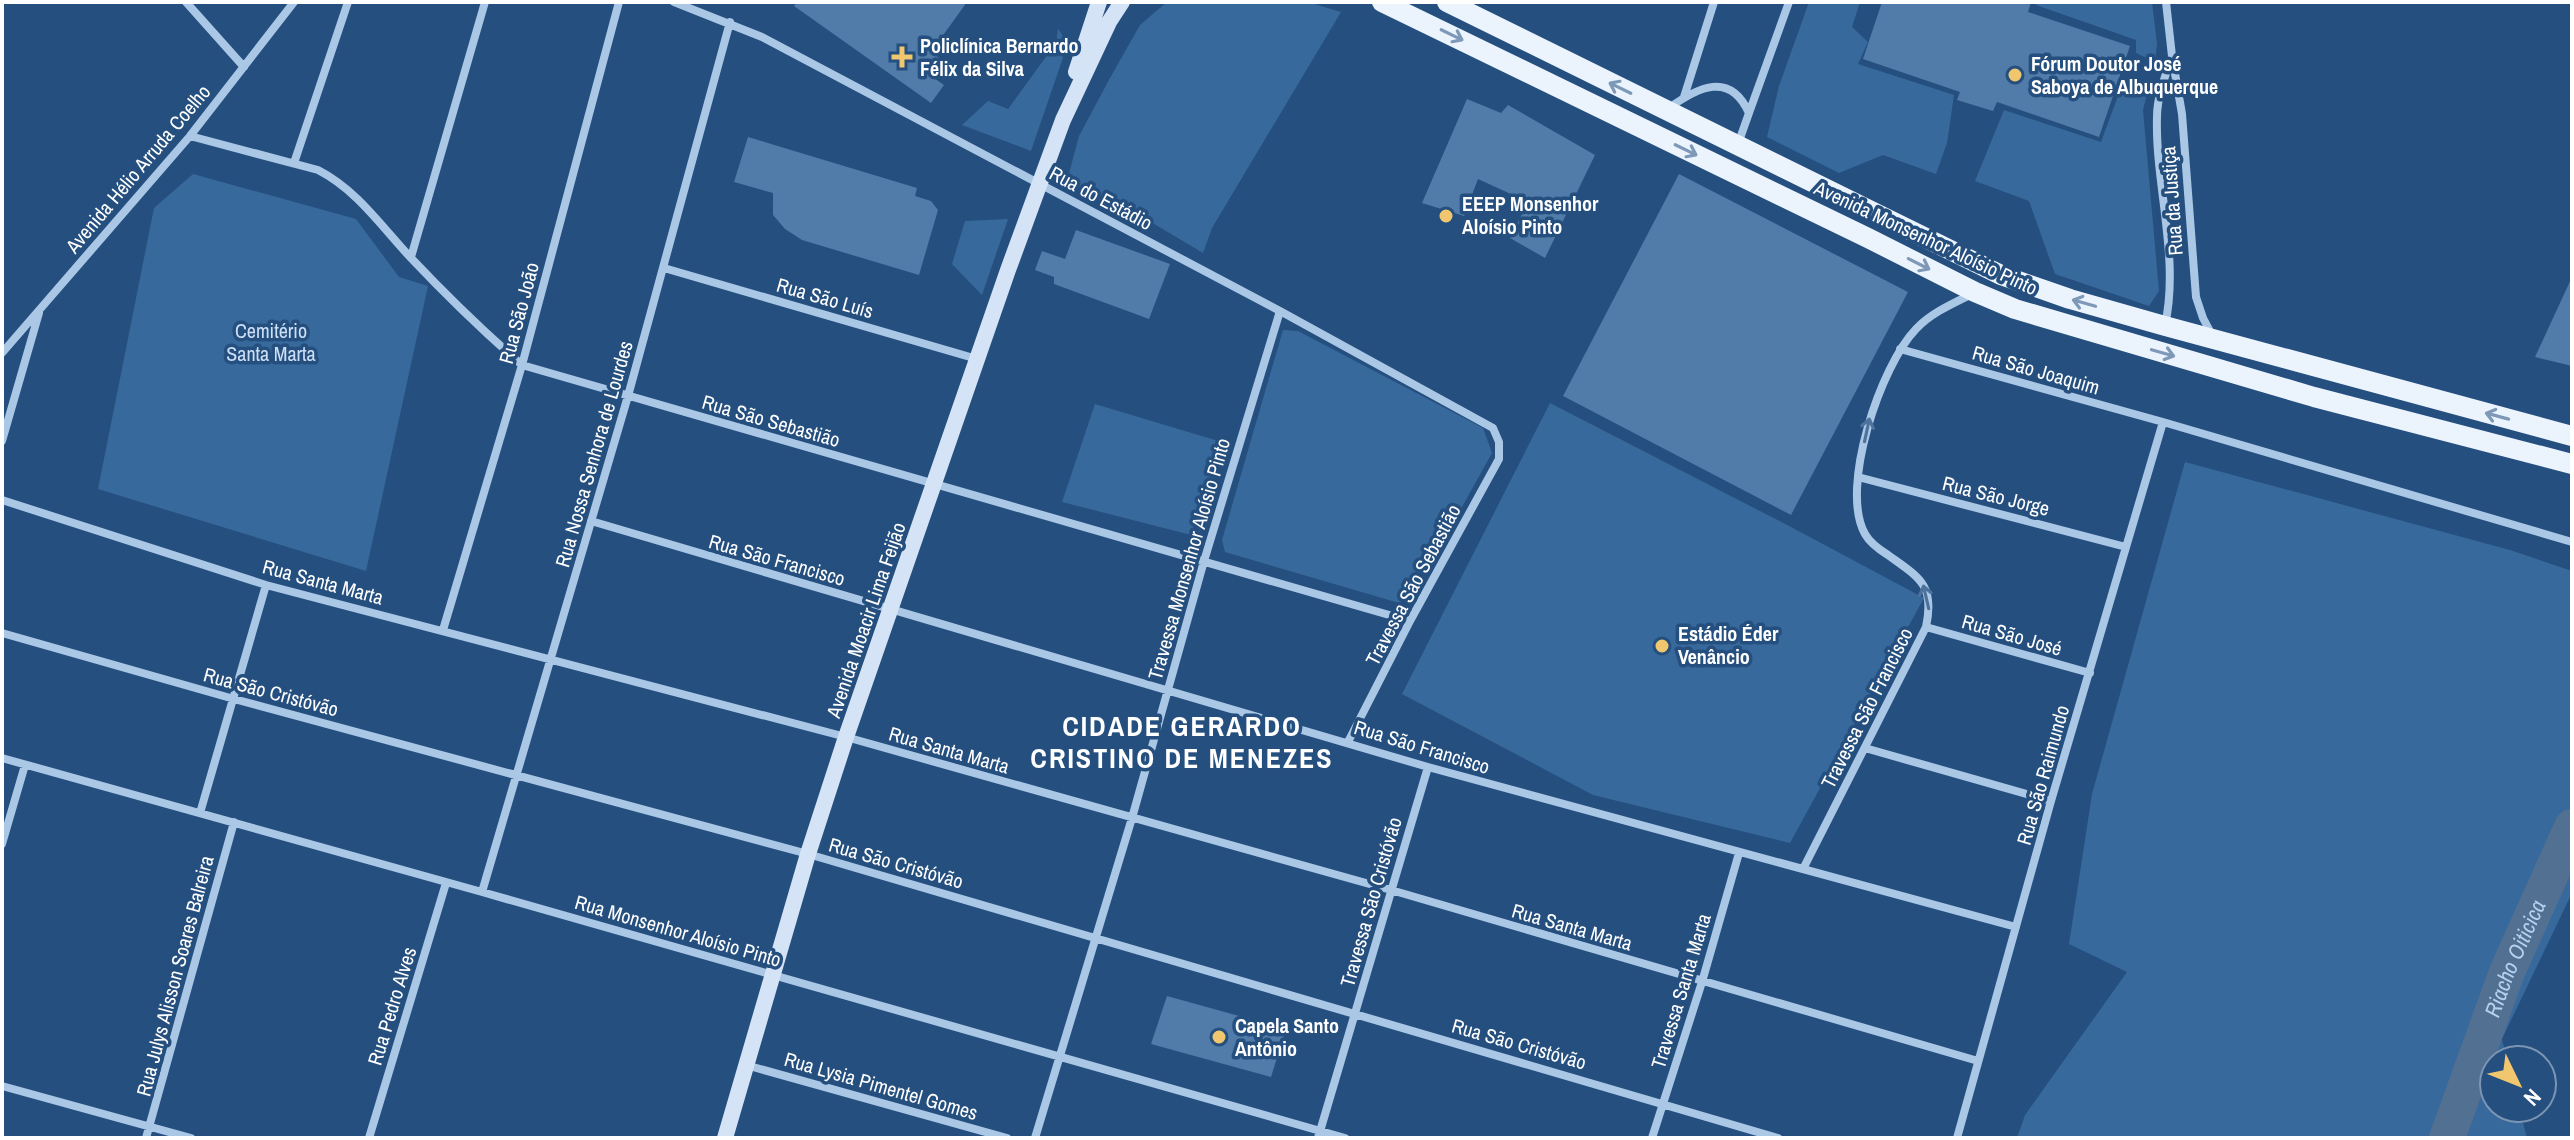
<svg xmlns="http://www.w3.org/2000/svg" width="2574" height="1140" font-family="'Archivo Narrow',sans-serif">
<rect width="100%" height="100%" fill="#254f7e"/>
<path fill="#38699c" d="M1167 2H1308L1341 12 1212 228 1203 253 1151 222 1067 181 1079 136 1110 78 1140 25Z
M1809 2H1860L1852 27 1868 42 1858 64 1954 95 1947 143 1936 174 1883 155 1839 173 1767 137 1779 86Z
M2037 2H2152L2157 44 2155 62 2136 53V40L2036 5Z
M1058 29 1068 43 1031 151 962 125 988 101 1008 109 1056 43Z
M2125 77 2149 86 2143 110 2159 291 2149 306 2055 274 2029 201 1975 181 2004 110 2101 142Z
M193 174 356 219 399 277 428 286 366 571 98 489 154 208Z
M1008 219 982 295 952 264 965 221Z
M1283 330 1298 331 1483 428 1492 453 1412 597 1399 603 1225 552 1222 540Z
M1550 403 1791 527 1924 598 1790 843 1593 795 1402 694Z
M1095 404 1225 443 1199 537 1062 502Z
M2185 462 2510 550 2572 571V893L2502 1039 2507 1060H2494V1108H2519L2527 1138H2017L2025 1115 2127 972 2069 944 2092 794Z"/>
<g fill="none" stroke-linecap="round" stroke-linejoin="round">
<path stroke="#517092" stroke-width="36" id="s1" d="M2447 1138 2507 972 2572 827"/>
</g>
<path fill="#517ba9" d="M797 2H967L931 52 945 62 934 78 944 85 931 103 794 6Z
M1882 2H2031L2028 12 2130 46 2099 137 1997 102 1993 111 1957 100 1960 92 1863 59Z
M1467 99 1501 113 1508 105 1595 155 1545 258 1510 238 1528 202 1478 179 1464 216 1422 203Z
M748 137 917 188 915 196 931 201 938 210 919 275 802 240 785 229 773 215V193L734 182Z
M1679 174 1908 292 1791 515 1563 396Z
M1076 230 1170 264 1149 319 1054 284V277L1035 270 1042 251 1065 259Z
M2572 277V366L2535 357Z
M1167 996 1286 1029 1271 1077 1151 1044Z"/>
<g fill="none" stroke-linecap="round" stroke-linejoin="round">
<path stroke="#aac7e6" stroke-width="8" d="M186 2 244 67
M674 2 762 37 1280 311 1493 428 1499 442V459L1410 621 1348 742
M2166 2 2172 56 2182 114 2196 297 2203 318 2212 335
M1684 97 1714 2
M1669 108C1698 87 1730 71 1749 113L1738 144
M1749 113 1789 2
M190 136 318 170C357 190 381 226 411 258 446 295 483 331 522 365L1410 621
M294 163 348 2
M411 257 485 2
M664 268 977 359
M2165 325C2180 258 2155 184 2157 117 2157 97 2165 76 2172 57
M1900 349 2163 422 2572 542
M2 353 190 136 294 2
M2 441 39 313
M1858 477 2126 547
M2 500 266 585 846 737 1391 890 1978 1061
M591 521 1428 767 2016 927
M1926 627 2090 673
M443 630 522 365 619 2
M2 633 234 699 808 854 1778 1138
M1865 748 2051 801
M2 758 482 892 1345 1138
M200 813 266 585
M2 844 25 765
M1803 869 1926 627C1935 585 1920 578 1888 555 1880 550 1870 543 1865 534 1839 488 1881 365 1916 329 1931 313 1952 304 1972 294
M482 892 628 396 730 22
M746 1065 1007 1138
M2 1086 191 1138
M146 1138 234 822
M369 1138 446 883
M1035 1138 1132 818 1204 561 1280 311
M1318 1138 1428 767
M1652 1138 1702 982 1739 853
M1957 1138 2051 801 2163 422"/>
<path stroke="#d4e3f5" stroke-width="16" d="M1076 72 1099 2
M725 1138 808 854 846 737 1008 270 1063 120 1109 22 1122 2"/>
<path stroke="#ebf3fd" stroke-width="20" d="M1382 2 1868 238 1975 292 2015 309 2314 397 2572 464
M1447 2 2001 275 2070 299 2165 326 2572 436"/>
</g>
<defs><path id="oneway-shaft" d="M-6 0H5M1.5-3L5.5 0L1.5 3" fill="none" stroke-width="1.6" stroke-linecap="round" stroke-linejoin="round" transform="scale(2)"/></defs>
<g stroke="#7e99b7">
<use href="#oneway-shaft" transform="translate(1452 35) rotate(26)"/>
<use href="#oneway-shaft" transform="translate(1620 88) rotate(-154)"/>
<use href="#oneway-shaft" transform="translate(1686 150) rotate(26)"/>
<use href="#oneway-shaft" transform="translate(1919 264) rotate(27)"/>
<use href="#oneway-shaft" transform="translate(2084 303) rotate(-164)"/>
<use href="#oneway-shaft" transform="translate(2163 353) rotate(16)"/>
<use href="#oneway-shaft" transform="translate(2497 416) rotate(-165)"/>
</g>
<g stroke="#4d739d">
<use href="#oneway-shaft" transform="translate(1867 430) rotate(-78)"/>
<use href="#oneway-shaft" transform="translate(1926 597) rotate(-103)"/>
</g>
<g fill="#f0c66e" stroke="#254f7e" stroke-width="3">
<path d="M898 45h8v8h8v8h-8v8h-8v-8h-8v-8h8z"/>
<circle cx="2015" cy="75" r="8"/>
<circle cx="1446" cy="216" r="8"/>
<circle cx="1662" cy="646" r="8"/>
<circle cx="1219" cy="1037" r="8"/>
</g>
<g text-anchor="middle" stroke-width="7" stroke-linejoin="round" paint-order="stroke">
<g font-size="20" font-weight="bold" fill="#fff" stroke="#254f7e" text-anchor="start">
<text x="920" y="53">Policlínica Bernardo<tspan x="920" dy="23">Félix da Silva</tspan></text>
<text x="2031" y="71">Fórum Doutor José<tspan x="2031" dy="23">Saboya de Albuquerque</tspan></text>
<text x="1462" y="211">EEEP Monsenhor<tspan x="1462" dy="23">Aloísio Pinto</tspan></text>
<text x="1678" y="641">Estádio Éder<tspan x="1678" dy="23">Venâncio</tspan></text>
<text x="1235" y="1033">Capela Santo<tspan x="1235" dy="23">Antônio</tspan></text>
</g>
<g font-size="20" fill="#fff" stroke="#254f7e">
<text transform="translate(138 169) rotate(-50)" y="7">Avenida Hélio Arruda Coelho</text>
<text transform="translate(1101 198) rotate(28)" y="7">Rua do Estádio</text>
<text transform="translate(2172 201) rotate(-94)" y="7">Rua da Justiça</text>
<text transform="translate(1926 238) rotate(25)" y="7">Avenida Monsenhor Aloísio Pinto</text>
<text transform="translate(825 298) rotate(16)" y="7">Rua São Luís</text>
<text transform="translate(519 313) rotate(-75)" y="7">Rua São João</text>
<text transform="translate(2036 370) rotate(16)" y="7">Rua São Joaquim</text>
<text transform="translate(771 421) rotate(16)" y="7">Rua São Sebastião</text>
<text transform="translate(594 454) rotate(-74)" y="7">Rua Nossa Senhora de Lourdes</text>
<text transform="translate(1996 496) rotate(14)" y="7">Rua São Jorge</text>
<text transform="translate(1189 559) rotate(-74)" y="7">Travessa Monsenhor Aloísio Pinto</text>
<text transform="translate(777 560) rotate(16)" y="7">Rua São Francisco</text>
<text transform="translate(323 582) rotate(15)" y="7">Rua Santa Marta</text>
<text transform="translate(1413 585) rotate(-62)" y="7">Travessa São Sebastião</text>
<text transform="translate(866 620) rotate(-71)" y="7">Avenida Moacir Lima Feijão</text>
<text transform="translate(2012 635) rotate(16)" y="7">Rua São José</text>
<text transform="translate(271 692) rotate(15)" y="7">Rua São Cristóvão</text>
<text transform="translate(1867 708) rotate(-63)" y="7">Travessa São Francisco</text>
<text transform="translate(1422 747) rotate(17)" y="7">Rua São Francisco</text>
<text transform="translate(949 750) rotate(16)" y="7">Rua Santa Marta</text>
<text transform="translate(2043 775) rotate(-74)" y="7">Rua São Raimundo</text>
<text transform="translate(896 863) rotate(16)" y="7">Rua São Cristóvão</text>
<text transform="translate(1371 902) rotate(-74)" y="7">Travessa São Cristóvão</text>
<text transform="translate(1572 927) rotate(16)" y="7">Rua Santa Marta</text>
<text transform="translate(678 931) rotate(16)" y="7">Rua Monsenhor Aloísio Pinto</text>
<text transform="translate(175 976) rotate(-75)" y="7">Rua Julys Alisson Soares Balreira</text>
<text transform="translate(1681 991) rotate(-73)" y="7">Travessa Santa Marta</text>
<text transform="translate(392 1006) rotate(-73)" y="7">Rua Pedro Alves</text>
<text transform="translate(1519 1044) rotate(16)" y="7">Rua São Cristóvão</text>
<text transform="translate(881 1086) rotate(16)" y="7">Rua Lysia Pimentel Gomes</text>
</g>
<g font-size="20" fill="#cde0f5" stroke="#254f7e">
<text x="271" y="338">Cemitério<tspan x="271" dy="23">Santa Marta</tspan></text>
</g>
<g font-size="22" font-style="italic" fill="#b5d1ed" stroke="#254f7e">
<text dy="8" stroke="none"><textPath href="#s1" startOffset="192">Riacho Oiticica</textPath></text>
</g>
<g font-size="28" font-weight="bold" letter-spacing="2" fill="#fff" stroke="#254f7e">
<text x="1182" y="736">CIDADE GERARDO<tspan x="1182" dy="32">CRISTINO DE MENEZES</tspan></text>
</g>
</g>
<rect width="2574" height="1140" fill="none" stroke="#ffffff" stroke-width="8"/>
<g transform="translate(2518 1084) rotate(133)"><circle r="38" fill="#254f7e" stroke="#7c95b2" stroke-width="2"/>
<path d="M0-6L14 30L0 20L-14 30Z" fill="#f0c66e"/>
<text y="-12" font-size="22" font-weight="bold" text-anchor="middle" fill="#ffffff">N</text>
</g>
</svg>
